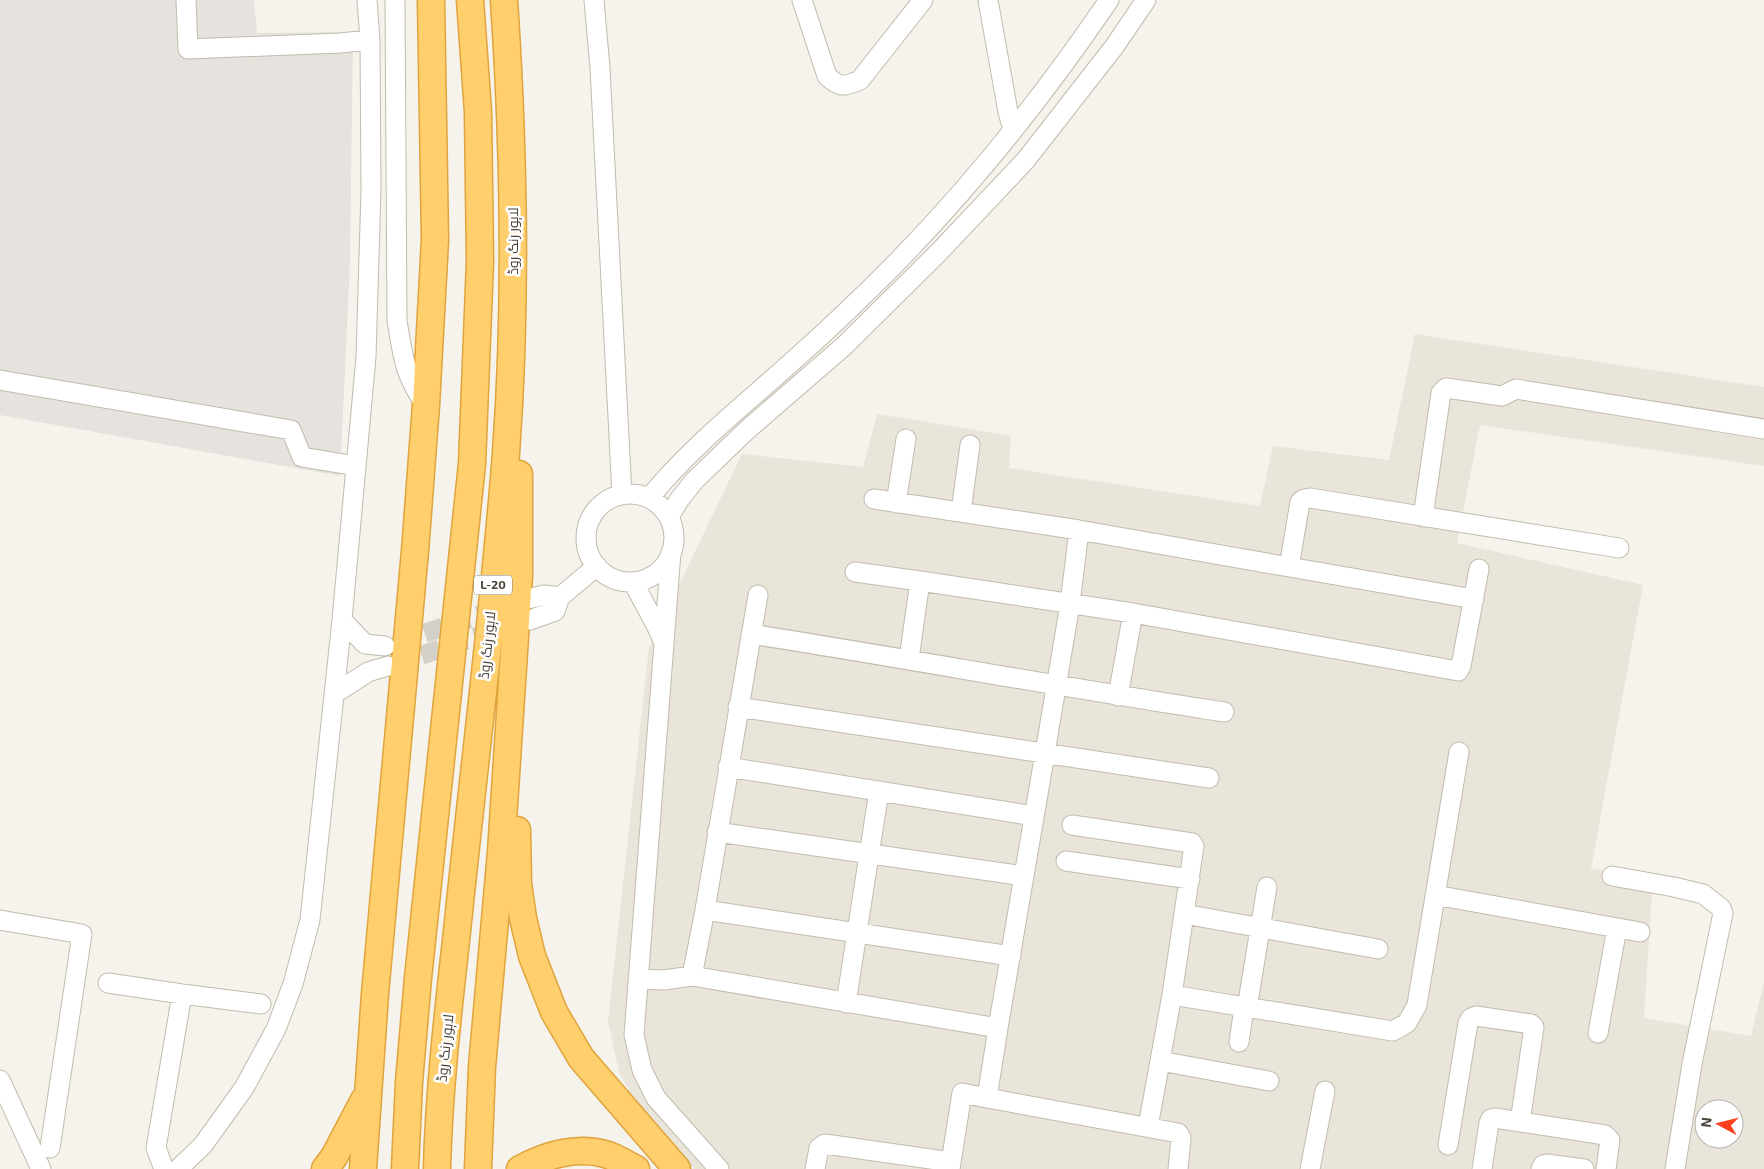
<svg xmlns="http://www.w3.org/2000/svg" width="1764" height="1169" font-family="'Exo 2',Cairo,sans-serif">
<rect width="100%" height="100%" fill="#f6f3ec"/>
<path fill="#eae5da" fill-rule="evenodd" d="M1415 334 1764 387V466L1480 425 1457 543 1643 585 1591 869 1653 877 1644 1018 1751 1036 1764 982V1169H694L639 1109 619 1072 608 1021 649 647 742 454 863 467 877 414 1011 436 1009 468 1260 506 1273 446 1389 460ZM1704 1109H1734V1139H1704Z"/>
<path fill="#e6e2dd" d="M0 0H254L257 33 353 32 350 262 340 476 0 415Z"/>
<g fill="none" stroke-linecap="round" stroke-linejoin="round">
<path stroke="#d4d0c8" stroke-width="19" stroke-dasharray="19 9" stroke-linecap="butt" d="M398 642 502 608
M395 664 500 629"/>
<g stroke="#c2bbae" stroke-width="21">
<path id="minor" d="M186 0 188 49 340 43 370 40
M395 0 397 321C403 356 404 375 426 405
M594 0 600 68 622 495
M802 0 827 76C840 88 844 87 860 80L923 0
M988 0 1008 112 1013 130
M0 380 291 430 302 457 356 466
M586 538a44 44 0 1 1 88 0a44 44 0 1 1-88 0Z
M649 498C695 442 752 399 805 350 828 330 849 309 871 288 960 201 1039 103 1109 0
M874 499 1079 530 1289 567 1300 502 1304 499 1310 498 1619 548
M896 503 906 439
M961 512 970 445
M669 517 679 500 695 480 747 430 844 346 939 252 1025 161 1114 47 1146 0
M1423 517 1441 393 1446 388 1502 396 1516 389 1764 429
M671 552 634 1035 642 1070 656 1098 719 1169
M1289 567 1474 599
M855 572 920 581
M633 582 657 627 664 643
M758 595 705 910 692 976 998 1028 1045 753 1070 604 1079 530
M528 599 544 595 560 597
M342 620 365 644 385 646
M530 620 555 611 560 597 597 566
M751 634C909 659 1066 688 1224 712
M909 659 920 581 1133 613 1458 671 1461 666 1479 569
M334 694 368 672 388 666
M1118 696 1133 613
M738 707 1209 778
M728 767 1034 816
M1072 825 1192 843 1194 846 1172 995 1148 1127
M717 832 1024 876
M1066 861 1190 879
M1612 876 1674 887 1703 894 1721 908 1723 913 1692 1064 1675 1169
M1435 895 1640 932
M705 910 1011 956
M1184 914 1378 949
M0 920 82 934 50 1148
M639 979 664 980 692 976
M108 983 182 994
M1172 995 1393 1031 1407 1023 1417 1005 1459 752
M846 1003 879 791
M1247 1008 1267 887
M1598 1033 1617 928
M1239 1042 1244 1008
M1160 1061 1269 1081
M0 1080 41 1169
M987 1098 1178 1133 1181 1138 1178 1169
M1448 1145 1468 1023 1471 1018 1476 1016 1531 1024 1534 1027 1520 1122
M164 1169 156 1148 182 994 261 1004
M178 1169 203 1145 244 1088 276 1029 293 984 310 920 342 620 366 357 371 190 370 40 367 0
M815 1169 819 1148 825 1144 951 1162
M950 1169 962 1093 987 1098 998 1028
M1310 1169 1325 1091
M1482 1169 1489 1123 1491 1119 1495 1118 1605 1135 1610 1140 1606 1169
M1541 1169 1543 1165 1547 1164 1584 1169"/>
</g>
<g stroke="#e0a43c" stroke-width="29">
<path id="highway" d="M517 830 518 884 523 918 532 956 554 1012 581 1058 677 1169
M325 1169 334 1157 364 1100
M363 1169 375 994 415 551 426 405 435 240 431 0
M405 1169 409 1082 418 978 472 464 480 261 478 112 470 0
M437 1169C439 1086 449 1005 458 922 474 766 494 610 506 453 517 302 514 151 504 0
M478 1169 482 1067 501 852 519 575V474
M520 1169C547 1155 575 1146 605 1154 616 1157 626 1164 636 1169"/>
</g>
<use href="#minor" stroke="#fff" stroke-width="19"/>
<use href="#highway" stroke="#ffcf6e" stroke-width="26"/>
</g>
<g text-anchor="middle" stroke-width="5" stroke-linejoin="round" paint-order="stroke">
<rect fill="#fff" stroke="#817c74" stroke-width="1" x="474" y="575.5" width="38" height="19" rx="4"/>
<g font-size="12" font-weight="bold" fill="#4b4439">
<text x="493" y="589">L-20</text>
</g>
<g font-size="14" fill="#4b4439" stroke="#fff">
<text transform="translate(513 241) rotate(-90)" y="5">لاہور رنگ روڈ</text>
<text transform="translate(487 645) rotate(-84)" y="5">لاہور رنگ روڈ</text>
<text transform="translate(445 1048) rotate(-84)" y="5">لاہور رنگ روڈ</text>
</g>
</g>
<g transform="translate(1719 1124) rotate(277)"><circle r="24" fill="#ffffff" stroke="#b7b4b0"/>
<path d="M0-4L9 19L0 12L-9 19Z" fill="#fc3f1d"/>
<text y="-8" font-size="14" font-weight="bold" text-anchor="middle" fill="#4b4439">N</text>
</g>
</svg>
